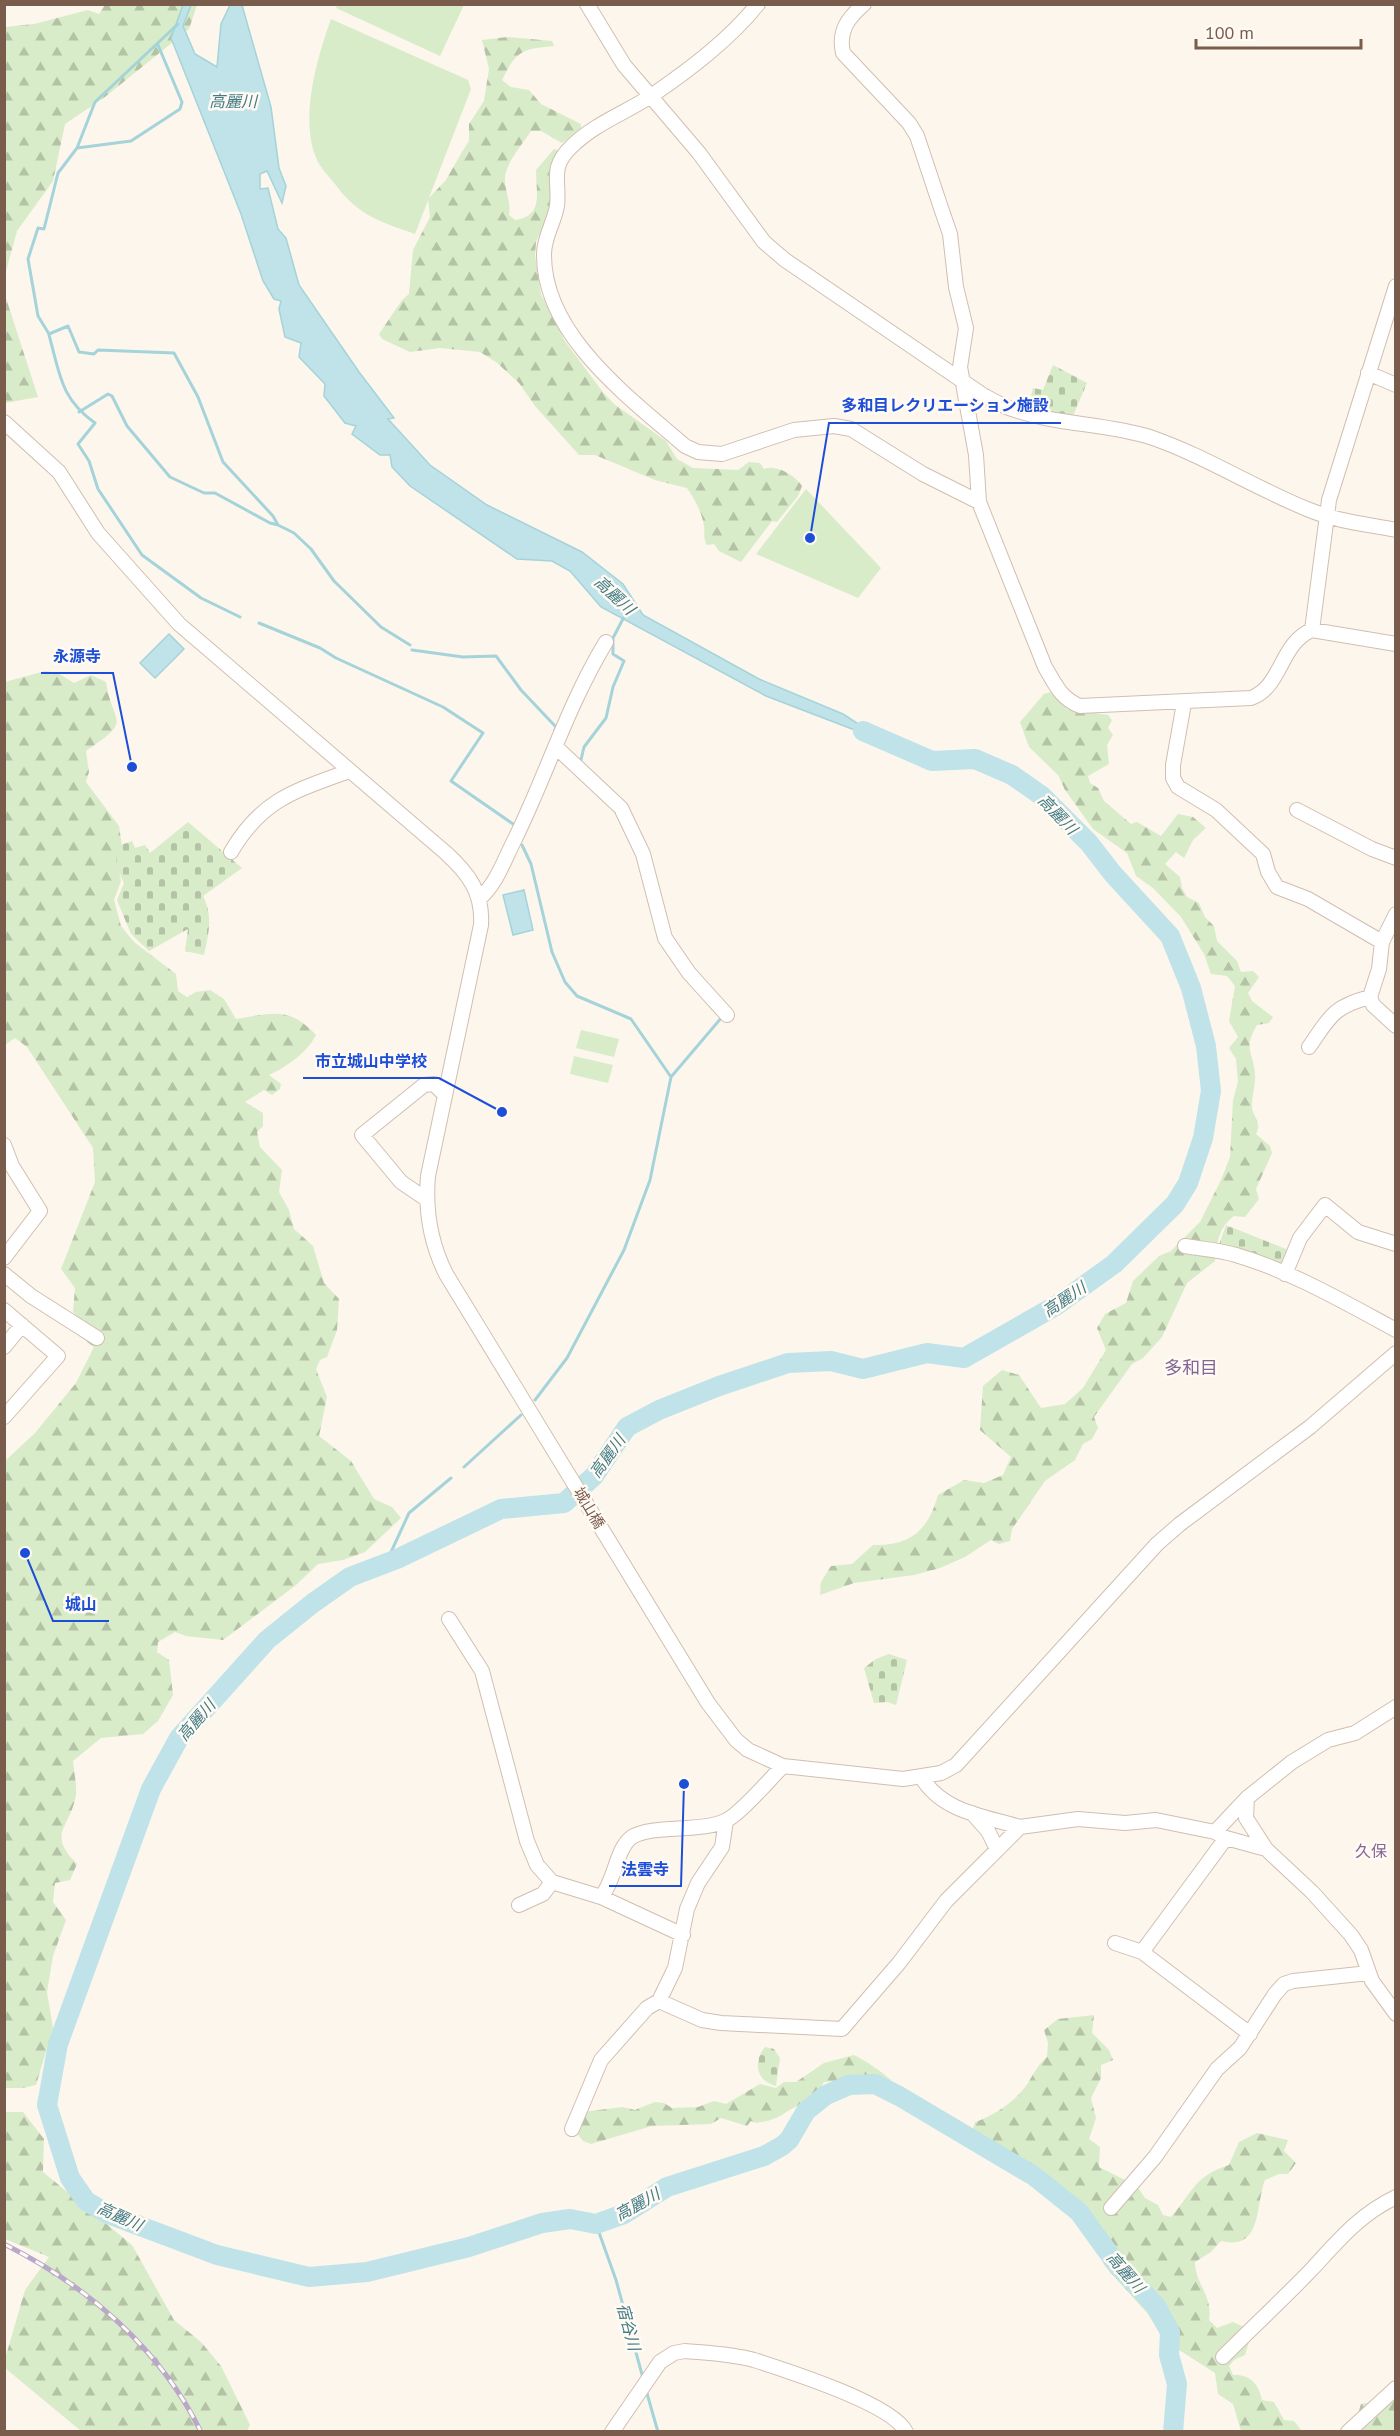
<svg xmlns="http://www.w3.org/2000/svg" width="1400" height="2436" font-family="'PT Sans','Noto Sans JP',sans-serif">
<defs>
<pattern id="forest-firs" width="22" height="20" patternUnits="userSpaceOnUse" patternTransform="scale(1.5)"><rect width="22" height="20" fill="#d8ecc9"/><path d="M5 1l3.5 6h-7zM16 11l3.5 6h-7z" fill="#b4c2a5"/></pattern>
<pattern id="cemetery-stones" width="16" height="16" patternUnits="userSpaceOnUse" patternTransform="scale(1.5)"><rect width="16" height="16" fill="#d8ecc9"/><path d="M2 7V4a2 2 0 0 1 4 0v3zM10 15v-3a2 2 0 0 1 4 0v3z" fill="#b4c2a5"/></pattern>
</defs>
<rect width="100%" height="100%" fill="#fdf6ec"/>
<path fill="url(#forest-firs)" d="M105 5H197L189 29 105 97 65 124 53 181 17 231 5 275V27L34 24 88 10 99 14Z
M507 37 552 41 554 46C522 49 517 50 502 80L511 87 529 90 541 104 581 124V129L562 143 541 131H531C523 144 503 165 505 182 506 194 511 202 509 215L515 220C544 216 536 193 536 170L554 149 560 151 554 160 550 177 551 208 536 242 535 255 541 295 554 316 564 340 602 391 614 404 666 441 677 459 693 468 738 470 749 462 760 463 764 469C776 464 796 476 802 486L798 496 777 522 772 521 741 562 719 551 714 544 707 545C703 538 705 534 704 526 702 512 695 500 687 488L655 480 595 455H579L535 406 519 383 496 362 480 352 440 348 410 352 382 339 379 334 402 300 409 294 413 250 430 217 428 199 446 180 462 152 469 141V124L484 101 489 69 482 40Z
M5 295 38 397 5 403H4Z
M45 671 58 673 74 683 91 675 106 682C113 727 134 718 86 751L89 772 86 782 119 826 122 846 117 858 121 881 114 900 121 926 134 942 176 974 178 991 187 997 196 992 210 990 224 999 236 1019C273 1013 289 1006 316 1035 307 1053 286 1067 269 1075L281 1084 280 1089 272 1095 264 1090 245 1102 263 1113V1126L257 1132 260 1147 282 1170 279 1192 289 1210 294 1229 313 1246 324 1283 339 1299 337 1330 327 1357 320 1360 316 1369 327 1397 319 1436 351 1461 374 1499 392 1507 401 1518 365 1552 343 1560 318 1564 296 1585 223 1640 186 1636 175 1632 158 1642 157 1652 169 1660 173 1695 158 1721 143 1734 101 1738 73 1761C74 1772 77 1785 76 1795 70 1829 46 1833 77 1864L70 1880 55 1883 53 1902 66 1920 53 1956 47 1992 53 2028 36 2085 23 2088H4L5 1461 35 1433 76 1383 94 1347 78 1335 83 1322 73 1312 75 1288 61 1269 95 1182 93 1148 27 1047 15 1038 5 1045V682Z
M1051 692 1067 709 1108 715 1112 720 1108 728 1113 735 1107 745 1109 764 1088 776 1090 783 1098 788 1104 801 1131 824 1137 822 1161 836 1178 814 1193 817 1206 828 1193 840 1184 858 1176 852 1165 864 1180 877 1182 888 1187 897 1199 903 1205 917 1214 926 1217 941 1237 961 1241 972 1253 971 1259 977 1248 993 1252 1001 1273 1017 1269 1023 1257 1025C1242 1050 1254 1052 1255 1075 1256 1085 1251 1098 1252 1108 1254 1118 1262 1123 1256 1134L1270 1146 1272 1153 1256 1189 1259 1199 1245 1217 1234 1216C1218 1228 1217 1243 1215 1261L1187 1283 1162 1337 1143 1358 1132 1364 1094 1417 1098 1428 1092 1439 1083 1444 1075 1460 1045 1481 1012 1529 1010 1541 999 1544 991 1540 965 1557 940 1568 914 1575 854 1583 820 1595 821 1582 831 1566 852 1564 873 1545C910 1546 928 1531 938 1495L964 1480 984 1483 1003 1475 1011 1457 980 1430 983 1386 1002 1370 1019 1375 1041 1408 1065 1404 1083 1388 1106 1350 1097 1328 1105 1314 1126 1303 1133 1281 1159 1256 1171 1251 1200 1222 1221 1180 1230 1157 1233 1100 1238 1082 1236 1059 1229 1048 1238 1037 1229 1021 1235 986 1227 976 1211 974 1204 954 1181 917 1153 888 1136 876 1127 853 1093 829 1065 790 1058 775 1029 747 1020 722 1044 694Z
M1094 2015 1092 2033 1109 2050 1113 2060 1101 2065V2078L1091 2098 1096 2118 1089 2139 1100 2147 1099 2167 1137 2186 1145 2198 1158 2205 1163 2215 1171 2217C1194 2191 1193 2177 1229 2165L1239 2142 1257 2133 1288 2140 1284 2151 1296 2163 1288 2174H1279L1265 2180C1255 2205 1263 2251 1221 2241L1211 2252 1195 2262C1195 2284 1213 2295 1209 2320L1217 2328 1233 2322 1244 2327 1249 2342 1245 2355 1234 2360 1229 2366 1233 2375C1250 2374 1258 2383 1262 2400L1274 2402 1284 2420 1294 2421 1302 2431H1241L1233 2404 1218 2394 1215 2373 1165 2341 1147 2313 1104 2265 1097 2244 1083 2224 1046 2188 1030 2184 970 2138 975 2122C995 2115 1016 2101 1028 2083 1034 2073 1037 2066 1047 2057L1048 2043 1044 2030 1058 2019Z
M854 2055C868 2062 879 2070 891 2080L888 2084 870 2078 824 2082 812 2102C796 2103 789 2112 776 2118 769 2121 762 2122 756 2123L751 2121 747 2126 721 2118 711 2124 652 2126 591 2144 583 2141 575 2131 582 2112 623 2107 635 2110 655 2102 664 2103 672 2108 698 2107 714 2101 726 2104 760 2084 776 2088 784 2082H796L824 2063Z
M4 2112H23L44 2139 43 2172 132 2245 174 2320 201 2342 221 2366 250 2425 247 2431H81L5 2368V2359L25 2290 49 2257 5 2239Z
M1395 2399V2431L1340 2432 1357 2417 1361 2404C1372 2401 1387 2405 1395 2399Z"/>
<path fill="url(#cemetery-stones)" d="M1053 365 1087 383 1073 416 1031 408 1034 397 1031 396 1033 388 1043 390Z
M188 822 242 868 203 896C213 916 209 933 204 955L185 951 188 929 149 951 131 934 117 900 124 883 116 865 118 846 132 841 135 848 145 845 150 853Z
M1226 1225 1291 1251 1283 1270 1219 1245Z
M889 1654 907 1660 896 1705 887 1702 874 1703 864 1668 876 1659Z
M765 2047 774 2049 780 2058 776 2086C757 2081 752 2063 765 2047Z"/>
<path fill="#d8ecc9" d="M337 5V4L464 5 440 56 336 8Z
M331 19 468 80 471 89 415 234C402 229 388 225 376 219 360 212 345 198 335 184 329 177 322 169 318 162 298 122 317 58 331 19Z
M806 489 881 568 858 598 756 554Z
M581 1030 619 1039 614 1057 576 1048Z
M574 1056 613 1065 608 1083 570 1074Z"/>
<path fill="#bfe3e8" stroke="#a5d3da" stroke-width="1.5" d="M183 5H191L183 26 195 54 217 67 221 24 230 5H242L271 107 279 168 286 186 282 203 267 171 260 174V189L268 188 278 229 286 238 299 285 359 372 394 418 388 419 430 465 487 505 582 552 623 584 643 615 759 679 843 714 886 742 766 696 601 607 570 571 552 561 517 559 410 486 392 467 390 455H380L352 434 356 426 345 423 324 396 325 384 299 357 301 343 285 337 279 309 281 301 274 299 263 281 241 214 171 38Z
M169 634 184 649 155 678 140 663Z
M524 890 533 930 513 935 503 895Z"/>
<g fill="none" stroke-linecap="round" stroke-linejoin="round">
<path stroke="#a5d3da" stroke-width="3" d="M158 45 182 102 180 109 131 141 77 148 58 173 44 229 38 228 28 259 38 316 49 334 68 326 79 352 94 354 98 350 174 353 198 397 223 462 273 516 278 525 294 533 311 549 334 581 381 627 410 645
M77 148 95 102 178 24
M49 335C60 374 60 398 95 423L78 444 89 461 98 489 142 555 201 598 240 617
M79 412 108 394 112 396 127 426 170 477 204 493H215L270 523 278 525
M259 623 320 648 336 658 443 707 483 733 451 781 513 824
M412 650 463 657 496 656 521 690 556 727 555 730
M580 764 584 747 606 718 613 687 624 661 613 654V638L625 615
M522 845 531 864 552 952 565 982 577 996 631 1019 671 1077
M663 946 683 975
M535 1400 567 1358 624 1250 650 1180 671 1077 722 1017
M464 1467 521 1415
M386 1563 409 1513 451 1478
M596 2224 616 2280 643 2378
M646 2390 658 2432"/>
<path stroke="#bfe3e8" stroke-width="20" d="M863 731 932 761 975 759 1012 775 1042 796 1089 843 1113 874 1170 936 1191 988 1206 1046 1211 1091 1203 1138 1188 1183 1175 1204 1114 1264 1057 1305 964 1358 927 1353 863 1369 831 1361 788 1363 719 1386 659 1410 627 1427 594 1476 564 1503 501 1509 397 1559 350 1577 313 1603 267 1640 179 1738 151 1789 58 2044 47 2105 70 2178 86 2201 108 2214 217 2255 309 2277 367 2272 469 2247 542 2223 570 2219 596 2224 624 2214 667 2187 764 2156 782 2146 789 2140 806 2111 826 2095 849 2085 875 2084 899 2096 1034 2176 1079 2212 1118 2266 1156 2306 1170 2332 1169 2355 1177 2384 1173 2432"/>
<g stroke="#d1beb0" stroke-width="16">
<path id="minor" d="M587 4 624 65 699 153 764 242 785 260 983 395C992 400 1002 406 1012 409 1056 425 1105 423 1150 437 1205 456 1253 487 1307 509 1335 521 1366 524 1396 530
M758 4C729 40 689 70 651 96 625 113 594 124 571 147 549 168 560 182 557 206 554 223 544 237 544 254 543 335 630 398 685 446L698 452 722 454 794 430 834 426 851 429 923 474 979 502
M864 4C848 18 838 31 843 53L909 123 917 136 940 205 950 234 956 287 966 328 960 367 976 455 979 502 1045 667C1055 684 1061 699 1080 706L1251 698C1282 687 1280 643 1312 630L1396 644
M1368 373 1396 385
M4 422 59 472 98 533 179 624 446 853C469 874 483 893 481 925L428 1176C425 1211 430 1242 446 1274L708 1703 736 1740 748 1750 783 1766 903 1779 941 1773 956 1765 1157 1544 1180 1524 1310 1427 1396 1353
M1312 630 1329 500 1396 286
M1184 703 1173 765V778L1178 787 1216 810 1263 854 1268 872 1277 887 1308 899 1382 942
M556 747 621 808 643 854 665 938 689 973 727 1015
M1297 810 1372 849 1396 858
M231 852C262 799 295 791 349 771
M480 898C496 884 503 863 513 843 546 777 567 706 606 642
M1396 914 1382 942 1379 969 1370 997 1373 1005 1396 1026
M1309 1047C1330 1017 1332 1007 1370 997
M4 1145 12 1166 40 1211 4 1258
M426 1199 401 1182 362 1135 424 1085 434 1084 445 1095
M1185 1246C1202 1249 1219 1250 1236 1255 1293 1272 1344 1302 1396 1330
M4 1274 31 1296 97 1338
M1285 1274 1300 1238 1325 1205 1358 1232 1396 1244
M4 1310 58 1356 4 1417
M4 1347 22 1325
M449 1619 482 1671 527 1841 537 1865 552 1882
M922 1778C943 1812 984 1816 1020 1827
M1247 1798 1246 1818 1266 1849
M972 1813 988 1831 997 1849
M1215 1832 1247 1798 1292 1762 1328 1740 1355 1733 1396 1707
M601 1897C615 1881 616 1848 632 1837 653 1824 703 1833 727 1820 742 1812 769 1780 783 1766
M519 1905 543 1894 552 1882 601 1897 683 1935
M1115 1943 1142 1952 1250 2034
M1142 1952 1226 1838
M659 2001 702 2020 721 2023 842 2029 899 1963 946 1901 1020 1827 1078 1819 1125 1823 1156 1820 1215 1832 1226 1838 1266 1849 1312 1892 1351 1935 1361 1950 1372 1981 1396 2014
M572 2129 601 2060 647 2008 659 2001 675 1968 687 1909 698 1883 722 1847 726 1821
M1111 2208 1155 2157 1217 2069 1240 2048 1275 1994 1284 1984 1293 1981 1369 1973
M1223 2357C1252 2328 1283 2299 1312 2269 1338 2241 1360 2214 1396 2197
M612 2432 660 2362 674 2353 685 2351C707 2353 732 2354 754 2360 785 2370 893 2404 906 2432
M1348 2432 1396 2388"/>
</g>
<use href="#minor" stroke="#fff" stroke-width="14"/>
<g stroke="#b9a8c9" stroke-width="5">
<path id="rail" d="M4 2244C86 2285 160 2348 201 2432"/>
</g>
<use href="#rail" stroke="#fffaf3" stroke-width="3" stroke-dasharray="9" stroke-linecap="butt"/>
</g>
<g text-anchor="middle" stroke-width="5" stroke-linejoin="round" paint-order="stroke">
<g font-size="15" fill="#7a5c4d" stroke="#fffaf3">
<text transform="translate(589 1508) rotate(59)" y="5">城山橋</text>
</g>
<g font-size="16" font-style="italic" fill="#437c86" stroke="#fffaf3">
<text x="233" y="107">高麗川</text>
<text transform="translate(615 595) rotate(43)" y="6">高麗川</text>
<text transform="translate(1058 814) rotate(46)" y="6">高麗川</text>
<text transform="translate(1064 1299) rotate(-34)" y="6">高麗川</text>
<text transform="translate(607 1456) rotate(-54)" y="6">高麗川</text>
<text transform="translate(196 1720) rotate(-49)" y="6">高麗川</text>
<text transform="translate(637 2204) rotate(-29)" y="6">高麗川</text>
<text transform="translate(120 2216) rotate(24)" y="6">高麗川</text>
<text transform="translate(1126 2272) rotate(49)" y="6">高麗川</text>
<text transform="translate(629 2327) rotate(75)" y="6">宿谷川</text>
</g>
<g font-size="16" fill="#846695" stroke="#fffaf3">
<text x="1371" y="1857">久保</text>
</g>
<g font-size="18" fill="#846695" stroke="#fffaf3">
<text x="1191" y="1374">多和目</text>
</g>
</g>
<path fill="none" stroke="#1d4ed8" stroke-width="2" d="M810 538L829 423H1061M132 767L113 673H41M502 1112L439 1078H303M25 1553L53 1621H109M684 1784L681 1886H609"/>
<g fill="#1d4ed8" stroke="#fffaf3" stroke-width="2">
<circle cx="810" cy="538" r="6"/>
<circle cx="132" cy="767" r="6"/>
<circle cx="502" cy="1112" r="6"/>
<circle cx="25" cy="1553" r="6"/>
<circle cx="684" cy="1784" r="6"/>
</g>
<g font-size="16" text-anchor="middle" font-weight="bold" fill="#1d4ed8" stroke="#fffaf3" stroke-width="5" stroke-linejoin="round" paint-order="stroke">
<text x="945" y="411">多和目レクリエーション施設</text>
<text x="77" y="662">永源寺</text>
<text x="371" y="1067">市立城山中学校</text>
<text x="81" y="1610">城山</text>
<text x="645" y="1875">法雲寺</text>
</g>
<rect width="1400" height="2436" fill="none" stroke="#7a5c4d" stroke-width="12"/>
<path d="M1196 39v9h165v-9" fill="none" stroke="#7a5c4d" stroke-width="3"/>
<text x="1205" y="39" font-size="18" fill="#7a5c4d" stroke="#fffaf3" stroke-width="4.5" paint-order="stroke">100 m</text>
</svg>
